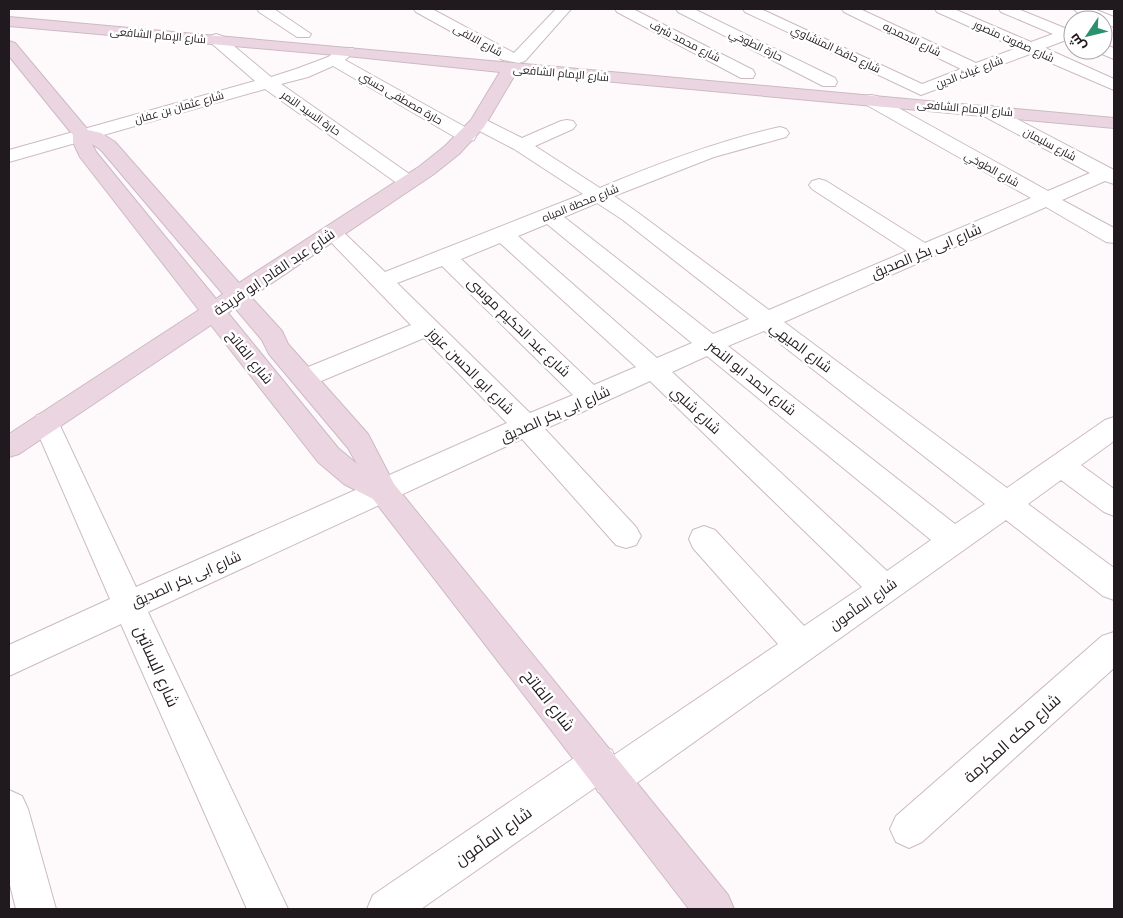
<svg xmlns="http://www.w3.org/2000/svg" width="1123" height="918" font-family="'Space Grotesk',Cairo,sans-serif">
<rect width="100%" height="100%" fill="#fefafc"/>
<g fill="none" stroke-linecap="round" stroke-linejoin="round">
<g stroke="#ccbac3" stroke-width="2">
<path id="street" d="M257 9H274L311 34 309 37H297L259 12Z
M414 9H432L514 53 556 9H571L525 61 519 63 503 60 416 12Z
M615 9H633L753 70 755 74 753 78H741L617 12Z
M676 9H694L835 78 837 82 835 86H823L678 12Z
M743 9H761L922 84 961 69 844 12 842 9H860L976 63 1017 48 937 12 935 9H954L1031 42 1053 34 1001 12 999 9H1018L1067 29 1073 27V42L1066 40 1045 48 1114 79V90L1030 54 921 95 745 12Z
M1074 9H1094L1114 17V27L1103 23V20C1094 20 1079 16 1074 9Z
M216 34 222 36 271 77 296 69 328 57 341 48H353L355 51 345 60 474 132 476 136 474 140 467 142 460 140 333 66 308 77 281 84 415 178 418 182 415 186 408 188 401 186 265 89 9 162V150L255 81 210 42 208 39 210 36Z
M1103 44 1114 48V59L1097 52 1096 50H1103Z
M871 95 877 96 1048 191 1090 173 980 114 977 110 980 106 986 105 992 106 1114 170V184L1105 181 1062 200 1114 228V243L1106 242 1046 207 784 322 1007 488 1105 420 1114 417V441L1081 465 1114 489V516L1104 512 1061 480 1028 504 1114 568V600L1103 596 1006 520 624 792 611 797 598 792 596 787 421 909H367L373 895 586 750 599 745 612 750 614 755 778 644 693 548 689 539 693 530 704 526 715 530 804 626 862 587 650 381 545 429 636 527 641 536 636 545 626 548 616 545 522 439 148 612 288 909H247L121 624 9 676V645L110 599 33 422 37 415 46 412 55 415 136 587 507 423 424 338 314 384 305 387 296 384 292 378 296 372 411 325 325 236 321 232 325 228 332 226 339 228 385 272 583 194 514 149 472 127 469 123 472 119 478 118 484 119 522 138 561 121 567 120 573 121 576 125 573 129 535 146 600 188C659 163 718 141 780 127L786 129 789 133 786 137 714 157 614 196 637 212 769 310 907 251 812 189 809 185 812 181 819 179 826 181 925 243 1031 198 865 104 862 100 865 96ZM597 203 623 220 749 319 713 334 564 217ZM547 224 692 343 657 358 518 236ZM500 243 636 367 594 385 461 259ZM442 266 573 395 530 413 397 283ZM764 331 985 504 955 524 728 346ZM707 356 931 540 887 571 672 372Z
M1114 632V668L922 842 909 848 896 842 890 829 896 816 1102 636Z
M9 790 22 796 28 809 56 909H16L9 881Z"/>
</g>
<g stroke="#ccbac3" stroke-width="2">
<path id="secondary" d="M9 17 1114 118V128L516 73 484 127 459 154 434 174 251 297 282 331 288 344 368 434 394 484 728 895 734 909H689L373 499 344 484 318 462 211 325 19 454 9 457V434L199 310 80 157 73 142V135L9 56V41L15 43 88 130 101 133 115 142 239 283 420 166 445 146 471 120 500 72 347 56 9 26ZM92 144 101 150 223 294 216 299 96 152ZM235 308 262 340 269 354 348 448 357 464 338 448 228 313Z"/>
</g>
<use href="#street" fill="#fff" fill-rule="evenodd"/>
<use href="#secondary" fill="#ebd5e1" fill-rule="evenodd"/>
</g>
<g text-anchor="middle" stroke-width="5" stroke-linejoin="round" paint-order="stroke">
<g font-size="11" fill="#20191d" stroke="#fff">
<text transform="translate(158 35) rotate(5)" y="4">شارع الإمام الشافعى</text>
<text transform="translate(912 39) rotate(26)" y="4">شارع الاحمديه</text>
<text transform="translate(478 40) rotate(29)" y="4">شارع الالفى</text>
<text transform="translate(685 41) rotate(27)" y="4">شارع محمد شرف</text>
<text transform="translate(1014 41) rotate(24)" y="4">شارع صفوت منصور</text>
<text transform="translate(756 45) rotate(26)" y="4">حارة الطوخي</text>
<text transform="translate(836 49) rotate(25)" y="4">شارع حافظ المنشاوي</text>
<text transform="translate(969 72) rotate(-21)" y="4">شارع غياث الدين</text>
<text transform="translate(561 73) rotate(5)" y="4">شارع الإمام الشافعى</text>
<text transform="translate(401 98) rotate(30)" y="4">حارة مصطفى حسني</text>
<text transform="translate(179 107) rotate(-16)" y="4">شارع عثمان بن عفان</text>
<text transform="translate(965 108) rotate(5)" y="4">شارع الإمام الشافعى</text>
<text transform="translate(311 113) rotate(35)" y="4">حارة السيد النمر</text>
<text transform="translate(1050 144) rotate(28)" y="4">شارع سليمان</text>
<text transform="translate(992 169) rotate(29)" y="4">شارع الطوخي</text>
<text transform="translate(580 203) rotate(-22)" y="4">شارع محطة المياه</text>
</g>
<g font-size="14" fill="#20191d" stroke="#fff">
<text transform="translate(926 251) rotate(-23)" y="5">شارع ابى بكر الصديق</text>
<text transform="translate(274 272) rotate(-34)" y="5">شارع عبد القادر ابو فريخة</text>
<text transform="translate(519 327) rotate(44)" y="5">شارع عبد الحكيم موسى</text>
<text transform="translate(801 347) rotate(37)" y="5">شارع الميهي</text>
<text transform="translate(250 357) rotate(51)" y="5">شارع الفاتح</text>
<text transform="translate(471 371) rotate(45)" y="5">شارع ابو الحسن عزوز</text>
<text transform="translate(752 378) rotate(39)" y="5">شارع احمد ابو النصر</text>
<text transform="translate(696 410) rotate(43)" y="5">شارع شلبي</text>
<text transform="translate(555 414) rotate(-24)" y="5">شارع ابى بكر الصديق</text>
<text transform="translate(186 579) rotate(-24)" y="5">شارع ابى بكر الصديق</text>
<text transform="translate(863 604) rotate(-35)" y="5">شارع المأمون</text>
</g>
<g font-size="16" fill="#20191d" stroke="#fff">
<text transform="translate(157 666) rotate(66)" y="6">شارع البساتين</text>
<text transform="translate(549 700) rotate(52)" y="6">شارع الفاتح</text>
<text transform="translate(1012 738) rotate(-42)" y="6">شارع مكه المكرمة</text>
<text transform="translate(493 836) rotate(-35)" y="6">شارع المأمون</text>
</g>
</g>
<rect width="1123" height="918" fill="none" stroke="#20191d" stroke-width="20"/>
<g transform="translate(1088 35) rotate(235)"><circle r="24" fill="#ffffff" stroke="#a6a3a5"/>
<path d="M0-4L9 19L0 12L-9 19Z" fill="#29916d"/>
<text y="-8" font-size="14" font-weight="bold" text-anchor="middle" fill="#20191d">ش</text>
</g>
</svg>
